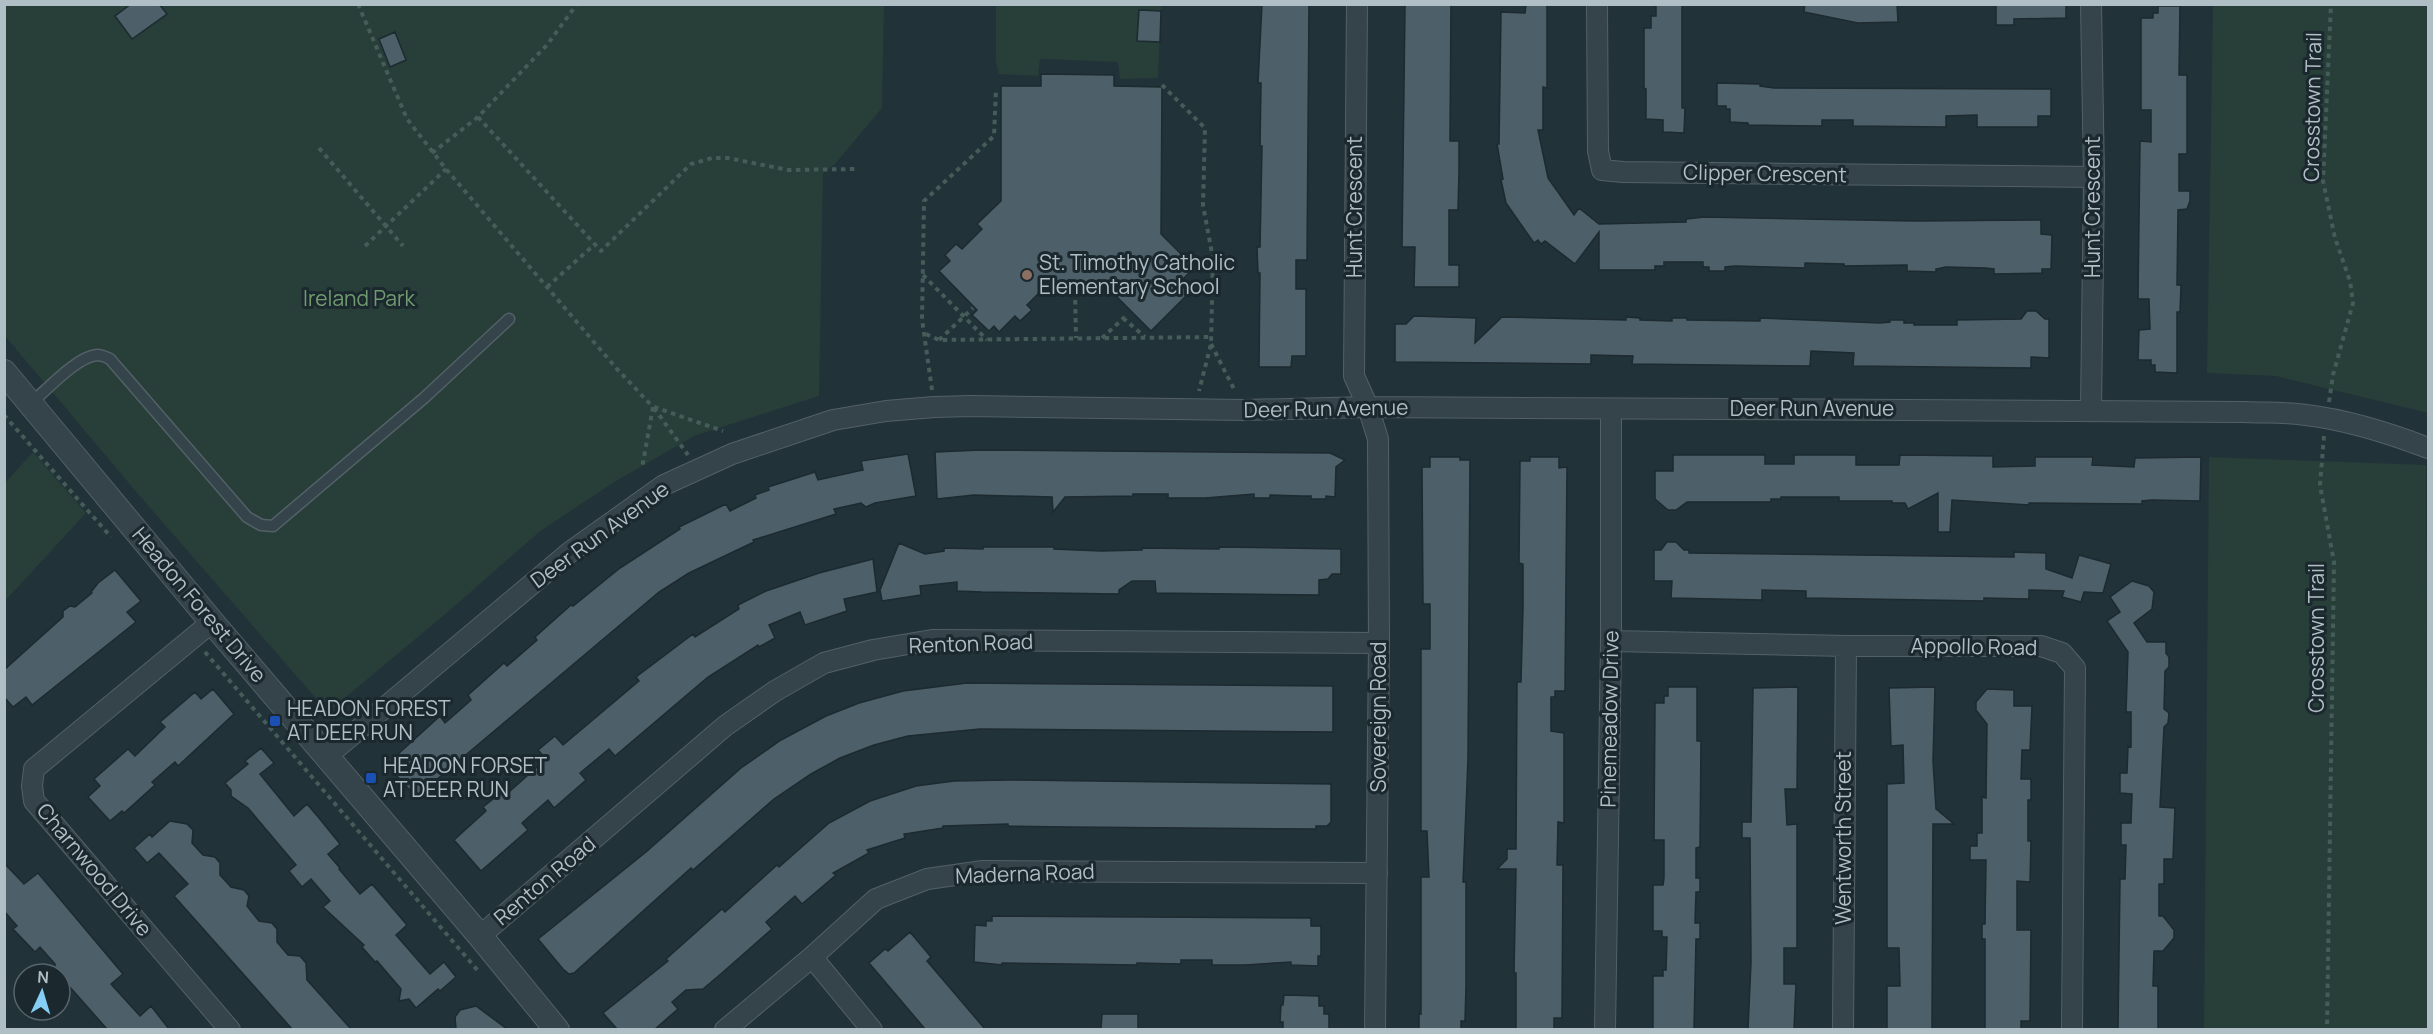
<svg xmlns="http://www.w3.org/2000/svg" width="2433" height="1034" font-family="Manrope,sans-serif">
<rect width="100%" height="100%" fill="#223239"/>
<path fill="#273e39" d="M4 5H884L882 108 836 163 823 173 819 396 694 436 616 481 539 532 442 617 328 712 144 501 5 336Z
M996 5H1161L1158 78 1120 79 1118 62 1040 59 1038 76 999 74 996 62Z
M2213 5H2428V413L2276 376 2207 373Z
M33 452 86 513 5 601V483Z
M2209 457 2426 465 2428 1029H2204Z"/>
<path fill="#4d5f68" stroke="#1d2a30" stroke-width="1.5" d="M131 4H159L167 14 132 39 115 16Z
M1262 4H1309L1307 260H1296V289H1306V356H1292L1291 367H1259L1260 273H1258L1257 247H1260L1262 146H1260L1261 83H1258Z
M1405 4H1451L1450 141H1459V171L1458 210H1449V265H1459V287H1414L1415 247H1402Z
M1526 4H1547V88L1543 87V130H1538L1548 178 1574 215 1579 208 1599 224 1686 222V219L1704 217 1915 221 2041 220V234L2052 235 2051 269H2042V273L1994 274V269L1985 268 1946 267 1936 269V272L1907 271V265L1844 266V264L1805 263V268L1735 266 1725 267V271H1709V267H1703V262H1664V266H1655V270H1599V232L1575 264 1545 241 1541 244 1538 240 1534 243 1506 203 1501 180 1503 179 1497 144H1499L1501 12 1525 13Z
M1656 4H1682V108H1685L1684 133 1663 132V120L1646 119V89L1644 88V28H1651V16H1656Z
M1805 4H1897L1898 22 1858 23 1804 12Z
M1996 4H2066V18L2014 19V25H1996Z
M2158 6H2180L2179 75H2187V154H2179V191H2190V201L2187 209 2178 210 2177 285H2181L2180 312H2177V373L2155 372V365H2151V360H2138L2139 330 2150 329 2149 299H2138L2140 141 2151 142V110H2141V18H2153V13H2158Z
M1139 10 1161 11 1160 42 1137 41Z
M395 32 406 60 390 67 379 39Z
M1041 74 1114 75V86L1162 87 1161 234 1190 263 1189 273 1179 283 1189 293 1151 331 1106 286H1046L1027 305 1032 310 1020 321 1015 316 999 332 994 326 989 331 972 315 977 310 939 271 950 261 945 255 956 244 962 249 982 229 977 224 1001 201V86H1041Z
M1717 83 1760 84V86L1774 88 2051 89V116H2038V127H1977V115L1946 116V127L1853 126V120H1822V126L1748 125V123L1730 122V109H1726V106H1717Z
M2027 311H2036L2045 319H2049V358L2031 357V368L1853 366 1854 353 1811 351 1810 366 1632 364 1633 356 1591 355V364L1395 362V324H1406L1414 316 1476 318 1475 343 1502 317 1626 320V317L1640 318V320L1672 321V318H1687V320L1760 321V318L1880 323 1890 322V320H1904V323H1914V325H1957V320L2021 319Z
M981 450 1330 453 1345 460 1336 467 1335 497 1326 496V499H1311V496H1301L1270 495V498H1254V494L1205 498H1168V494H1133V496L1065 497 1053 512 1052 497 974 495 937 499 935 452Z
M908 454 916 496 875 503 866 507 861 503 834 509 836 514 753 540 754 542 689 573 659 592 416 797 396 775 406 766 397 755 440 716 445 723 471 700 468 695 504 663 507 666 537 640 535 637 571 605 573 606 620 568 680 529 679 527 726 504 730 511 756 498 755 495 769 490 768 487 787 481 815 472 818 480 863 470 861 461Z
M1673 455H1765V464H1794V455H1856V465H1899L1900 455 1993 456V467L2035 466V457H2093L2092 465 2134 467 2135 458 2201 457 2200 501 2152 500 2142 501V504L2029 503V505L1952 500 1950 532H1938V493L1908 509 1905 503H1892V501H1839V497H1781V499H1771V502H1687L1676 510H1668L1655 499V471H1673Z
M1430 457H1460V460H1470L1468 759 1463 882H1466V986L1465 1021H1461V1029H1419V1013L1421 1014V877H1429L1427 831H1421V649H1430V604H1423L1422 467H1430Z
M1530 457H1559V468L1567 467 1565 691H1555V697H1551V731L1564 733V823L1558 822 1557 865H1563L1562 1018H1554V1029H1516V973H1514L1516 869H1497L1507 859V849H1516L1517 682H1521L1523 607V564L1519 563 1520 461H1530Z
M1667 542H1676L1684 550H1689V553L2014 557V552L2046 553V569L2072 578 2079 555 2111 564 2103 593 2084 592 2081 602 2062 597 2064 591 2029 590V599L1984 598V601L1806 598V591L1762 590V600L1671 598 1672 581H1654V550H1661Z
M899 543 925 554 944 551V548L983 549V547H1054V549L1101 551 1142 550V548L1219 549V547L1341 549V574H1332L1328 579 1319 580V595L1156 593 1155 581H1132L1119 590V594L982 592 957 591V582L920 586 921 595 882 601 880 590Z
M873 559 877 592 844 599 847 611 805 625 800 612 769 625 775 638 759 647 758 645 708 677 615 756 609 749 580 773 586 780 554 808 548 800 522 823 528 830 481 871 454 840 486 811 483 807 507 788 510 791 546 759 538 750 555 736 563 745 639 681 636 677 693 634 695 637 739 609 738 605 766 591 819 573Z
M115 570 141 601 127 612 136 622 32 705 26 697 13 707 4 697V670L63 617V611L70 606 75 607 92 593 91 592 98 583Z
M2132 581 2149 586 2154 592 2152 609 2134 623 2147 642H2166V653L2169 657V667L2165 671 2164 709 2169 713 2168 723 2164 727 2160 807 2175 808 2173 859H2164V884H2159V916H2163L2174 930V938L2163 951H2154L2153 986H2158V1029H2118L2120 879H2125L2126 845H2121V823H2131L2132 794 2120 793V773H2127L2128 746 2131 747V712H2126L2128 652 2107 621 2120 612 2110 597Z
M967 683 1333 686V732L980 729 908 736 874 745 840 758 811 774 774 799 693 870 691 868 574 973 569 974 563 969 538 939 646 852 741 768 781 740 826 716 859 703 903 691Z
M1668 687H1697V741H1701L1700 847 1696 848V878H1700V892H1696L1695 923H1700V939H1696L1694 1029H1653V976H1663V970H1666L1667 937H1662V931H1653V885H1663L1664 878V840H1654L1655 703H1664V696H1668Z
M1798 687 1797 789H1785L1787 825 1797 824V948H1784V984H1796L1794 1029H1748L1751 962 1750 838H1742V822H1751L1753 688Z
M1935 687 1933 761 1936 809 1954 824H1933L1932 1029H1887V986H1900L1899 948H1887V784L1904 783 1903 745 1891 746 1889 688Z
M213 689 234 714 178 766 175 762 152 782 155 785 124 813 122 811 110 821 88 797 100 786 94 779 128 749 135 756 165 727 160 722 195 692 201 699Z
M1987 689 2014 690V706H2032L2030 750H2022L2021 779H2031V800H2028V841H2031L2030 882 2017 881V930H2031L2030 1021H2021V1029H1985V939H1982V924H1985L1986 860H1970V846H1977V833H1982V797L1986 798 1987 724 1976 710V702Z
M261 748 274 763 260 774 294 816 307 804 319 818 340 844 328 854 340 868 339 869 360 894 372 884 407 925 396 935 430 974 444 962 456 977 440 991 438 989 416 1008 409 999 399 1001 401 989 377 961 375 962 362 947 364 945 323 907 330 901 311 879 302 887 289 871 296 865 248 808 231 796V790L225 783 248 764 245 761Z
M1009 780 1331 784V822L1327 826H1316V829L1068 827 1008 826V824L943 826V828L904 834 905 838 867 850 869 853 833 873 836 875 802 904 795 896 766 922 772 929 722 973 703 989 686 990 672 1002 678 1009 655 1029H617L603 1013 668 961 666 959 722 909 725 912 777 865 779 867 829 823 870 801 916 786 954 781Z
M170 821 187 824 193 830 192 843 203 855 215 857 220 863V875L231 887 244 890 249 896 247 906 259 921 272 923 277 929V942L288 955 300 956 306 963 307 980 351 1029H292L174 896 188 884 159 853 147 863 134 848 150 834 152 837Z
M4 863 24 884 38 873 123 974 111 984 140 1016 151 1006 169 1029H107L68 985 60 991V974L55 969V964L40 947 35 952 13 929 17 926 4 911Z
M992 916 1311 918V926H1321V956H1318V966L1291 965V962L1245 965H1212V960H1181V964L1137 963V965L1002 963V965L974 962 975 925 986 926V921H992Z
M910 932 931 957 927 961 985 1029H925L869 963 885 949 888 951Z
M1284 995 1319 996V1006H1324V1014H1329V1029H1283V1022H1280L1281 1005H1283Z
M476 1006 507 1029H456L455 1017 460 1010Z
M1102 1014H1138V1029H1101Z"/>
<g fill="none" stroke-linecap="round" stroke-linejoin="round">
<g stroke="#536167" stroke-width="13">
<path id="service" d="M31 403C47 390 76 357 97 355 101 355 106 357 110 359L247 517 261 525 273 526 424 398 509 319"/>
</g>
<g stroke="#536167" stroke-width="22">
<path id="minor" d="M1357 4 1354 376 1368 407 1378 439 1379 643 1375 1030
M1597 4 1598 151 1602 170 1623 172 2094 177
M2091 410 2094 177 2091 4
M212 622 34 769 32 786 34 801 230 1030
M1611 641 1846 646H2041L2062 653 2075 668 2072 1030
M327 756 570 552 664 485 732 454 833 420 886 411 934 407 972 406 1245 410 1368 407 2245 412C2265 413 2286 412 2306 415 2348 420 2389 433 2428 448
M480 936 725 726 775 691 824 663 873 650 932 640 1379 643
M812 957 872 1030
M725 1030 812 957 876 899 927 879 983 871 1377 873
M1605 1030 1611 641V409
M1843 1030 1846 646"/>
</g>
<g stroke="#536167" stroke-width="26">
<path id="tertiary" d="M4 372 212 622 480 936 557 1030"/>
</g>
<path stroke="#455c59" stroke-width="4" stroke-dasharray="4.5 4.5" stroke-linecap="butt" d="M329 4H348
M358 4 407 119 446 169 617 369 653 407 642 468
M1162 85 1205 128 1203 205 1213 259 1211 344 1199 391
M478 117 601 251 691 164 712 158H728L788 170 855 169
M319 148 403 246
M432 153 478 117 547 45 577 4
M365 246 446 169
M923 275 987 340
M547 287 595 244
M1075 291 1076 338
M1123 318 1145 337
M926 334 939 340 1211 337
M1102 338 1125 317
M939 340 973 308
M1211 344 1235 391
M932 390 922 319 924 201 994 136 996 89
M2329 402 2333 375 2353 303 2350 281 2335 238 2323 181 2331 4
M654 407 723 431
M654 408 688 455
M4 415 111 537
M2324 436 2320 485 2334 562 2327 1030
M205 652 479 972"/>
<use href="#service" stroke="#35434a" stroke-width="10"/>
<use href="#minor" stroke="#35434a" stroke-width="20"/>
<use href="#tertiary" stroke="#35434a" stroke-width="24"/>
</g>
<circle fill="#8d6e63" stroke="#1b282e" stroke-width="2" cx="1027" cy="275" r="6"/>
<g fill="#1a4fb4" stroke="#1b282e" stroke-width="2">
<rect x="269" y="715" width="12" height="12" rx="3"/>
<rect x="365" y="772" width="12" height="12" rx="3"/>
</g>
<g text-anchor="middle" stroke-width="6" stroke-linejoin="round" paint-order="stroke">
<g font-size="21" fill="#b0bec6" stroke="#1b282e">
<text transform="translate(2313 107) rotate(-89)" y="7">Crosstown Trail</text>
<text transform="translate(1765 174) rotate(1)" y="7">Clipper Crescent</text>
<text transform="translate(1355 207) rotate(-90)" y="7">Hunt Crescent</text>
<text transform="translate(2093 207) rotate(-90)" y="7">Hunt Crescent</text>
<text transform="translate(1326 409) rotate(-1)" y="7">Deer Run Avenue</text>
<text x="1812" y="416">Deer Run Avenue</text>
<text transform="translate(600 535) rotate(-36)" y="7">Deer Run Avenue</text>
<text transform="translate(199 605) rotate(50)" y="7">Headon Forest Drive</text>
<text transform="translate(2317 638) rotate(-90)" y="7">Crosstown Trail</text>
<text transform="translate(971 644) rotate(-2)" y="7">Renton Road</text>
<text transform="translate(1974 647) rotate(1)" y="7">Appollo Road</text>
<text transform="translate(1379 717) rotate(-90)" y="7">Sovereign Road</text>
<text transform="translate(1610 719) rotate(-89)" y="7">Pinemeadow Drive</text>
<text transform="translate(1844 838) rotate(-90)" y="7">Wentworth Street</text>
<text transform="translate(94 870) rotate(50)" y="7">Charnwood Drive</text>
<text transform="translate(1025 874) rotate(-2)" y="7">Maderna Road</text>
<text transform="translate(545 881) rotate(-40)" y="7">Renton Road</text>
</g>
<g font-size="21" fill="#b0bec6" stroke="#1b282e" text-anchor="start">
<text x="1039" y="270">St. Timothy Catholic<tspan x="1039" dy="24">Elementary School</tspan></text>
<text x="287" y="716">HEADON FOREST<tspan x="287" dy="24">AT DEER RUN</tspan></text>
<text x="383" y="773">HEADON FORSET<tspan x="383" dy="24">AT DEER RUN</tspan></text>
</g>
<g font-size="21" fill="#709b70" stroke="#1b282e">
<text x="359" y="306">Ireland Park</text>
</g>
</g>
<rect width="2433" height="1034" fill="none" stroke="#b0bec6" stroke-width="12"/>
<g transform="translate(42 992) rotate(4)"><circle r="28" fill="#1b282e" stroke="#57646b" stroke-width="1.5"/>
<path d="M0-4.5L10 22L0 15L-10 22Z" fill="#85cef6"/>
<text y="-9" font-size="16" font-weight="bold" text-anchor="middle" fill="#b0bec6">N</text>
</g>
</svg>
